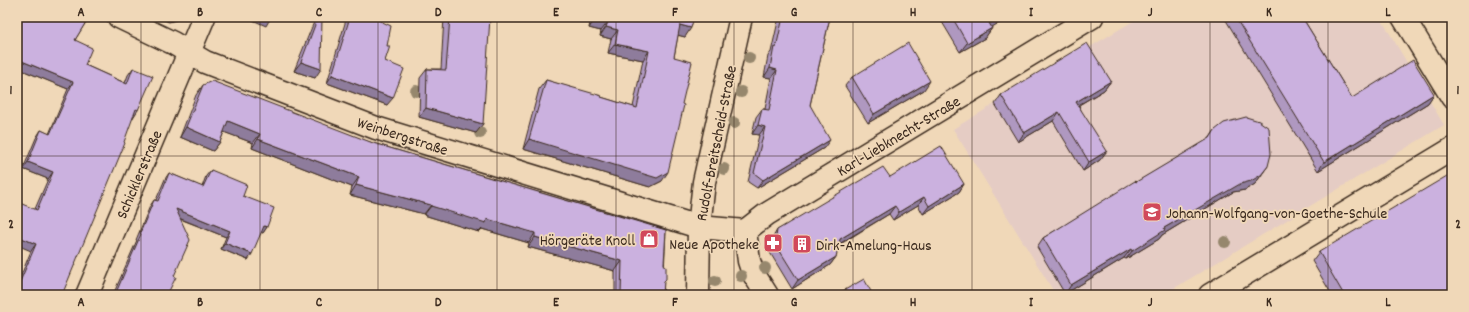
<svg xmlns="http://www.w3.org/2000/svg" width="1469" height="312" font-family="Dekko,sans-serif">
<rect width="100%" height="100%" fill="#f0d8b8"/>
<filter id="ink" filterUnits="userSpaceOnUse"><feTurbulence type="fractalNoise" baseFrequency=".025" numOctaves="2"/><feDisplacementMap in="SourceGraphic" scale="8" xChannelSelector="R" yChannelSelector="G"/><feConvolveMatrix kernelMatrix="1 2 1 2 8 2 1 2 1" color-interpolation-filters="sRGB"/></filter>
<g filter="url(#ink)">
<path fill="#e5ccc4" d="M1140 17H1380L1444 125 1163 295H1056L953 129Z"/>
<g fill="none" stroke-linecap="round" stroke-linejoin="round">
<g stroke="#3b2a1e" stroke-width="25">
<path id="minor" d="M119 17 173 43 205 62 376 128 699 227 745 231 767 214 1092 17
M1403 17 1452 97
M745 231 749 261 753 273 767 295
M87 295 204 17
M1210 295 1452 149"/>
</g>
<g stroke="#3b2a1e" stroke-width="25">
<path id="major" d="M698 295 699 227 704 182 741 17"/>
</g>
<use href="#minor" stroke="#f0d8b8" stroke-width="22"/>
<use href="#major" stroke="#f0d8b8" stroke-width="22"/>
</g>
<g fill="#96876d">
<circle cx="749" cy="58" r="6"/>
<circle cx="416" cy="91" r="6"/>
<circle cx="741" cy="92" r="6"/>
<circle cx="734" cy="123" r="6"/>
<circle cx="480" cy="133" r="6"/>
<circle cx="724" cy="169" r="6"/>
<circle cx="1225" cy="242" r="6"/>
<circle cx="765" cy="268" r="6"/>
<circle cx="741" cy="276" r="6"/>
<circle cx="715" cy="281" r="6"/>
</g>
<path fill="#af98c0" stroke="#3b2a1e" d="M17 17H89L75 40 85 65 125 83 128 75 133 68 138 110 17 295V285L31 251 35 209 48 179 23 169 36 138 41 130 49 134 68 89 17 68Z
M317 17H322L315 78 294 71 314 22Z
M348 17H374L376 19 387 46 385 61 387 105 327 83 346 20Z
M444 17H490L476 133 419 117 420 78 427 69H441Z
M591 17H694L685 37 678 35 674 57 662 181 650 187 523 149 539 89 546 80 633 107 643 60 608 53 611 39 600 36 601 31 589 28Z
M779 17H830L810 105 824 148 757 188 748 182 759 135 752 134 756 117 762 109H765L771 78 764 77 768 56 771 52Z
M939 17H1009L991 27 992 28 985 38 960 52Z
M1224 17H1302L1352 98 1434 94 1428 103 1318 171Z
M852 77 924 90 868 123 845 86Z
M1111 81 1104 90 1079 105 1100 160 1083 171 1053 121 1018 142 995 104 1001 95Z
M203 85 373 143 666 230 663 295H615V271L528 247 529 243 482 229 479 232 424 215V214L350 195 352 187 252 148 253 143 224 132 220 142 213 151 180 137 196 95Z
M1215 130 1262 174 1255 184 1245 190 1233 192 1162 235 1159 239 1126 259 1124 258 1065 294 1037 247 1043 238 1209 139Z
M211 170 243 196 267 227 263 233 261 232 248 260 221 249 226 237 180 219 174 276 167 295H113L137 240H136L150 206 154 200H156L165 179 169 173 202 187 206 176Z
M890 177 964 184 959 192 923 214 918 205 893 220 889 214 839 245 836 257 830 265 792 289 769 251 772 239 777 230Z
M1319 252 1452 295H1332L1312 261Z"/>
<path fill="#8e7c9c" stroke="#3b2a1e" d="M157 17H178L176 20 169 22Z
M246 17H265L270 19 266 26Z
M999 17H1009L982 33 989 23Z
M595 19 608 22 601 31 589 28Z
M680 25 691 28 685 37 673 34Z
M606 27 618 30 611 39 600 36Z
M992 28 985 38 960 52 967 43Z
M615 44 649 51 643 60 608 53Z
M17 59 73 82 68 89 17 68Z
M301 62 321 69 315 78 294 71Z
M770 68 777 70 771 78 764 77Z
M332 75 393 98 387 105 327 83Z
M930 81 924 90 868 123 874 114Z
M1111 81 1104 90 1070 110 1076 102Z
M1434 94 1428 103 1318 171 1324 162Z
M426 108 483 124 476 133 419 117Z
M1059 112 1053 121 1018 142 1024 133Z
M228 121 260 134 253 143 221 131Z
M758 125 765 127 759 135 752 134Z
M186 127 220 142 213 151 180 137Z
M258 139 359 177 352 187 252 148Z
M529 139 668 172 662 181 650 187 523 149Z
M830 140 824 148 757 188 763 180Z
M1107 151 1100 160 1083 171 1089 162Z
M28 162 53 172 48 179 23 169Z
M1268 166 1255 184 1245 190 1233 192 1162 235 1159 239 1126 259 1132 251 1164 228Z
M964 184 959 192 923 214 929 206Z
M356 185 431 205 424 214 350 195Z
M924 197 918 205 893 220 899 212Z
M431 206 487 219 535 233 529 243 482 229 479 232 424 215Z
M895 206 889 214 834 247 840 239Z
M176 209 230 231 226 237 171 215Z
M264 226 267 227 263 233 260 232Z
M17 236 36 244 31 251 17 245Z
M535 237 622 261 615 271 528 247Z
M225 243 252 254 248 260 221 249Z
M1131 249 1124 258 1065 294 1071 285Z
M836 257 830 265 792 289 798 280Z"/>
<path fill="#cbb1df" stroke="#3b2a1e" d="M18 17H89L75 40 92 48 85 65 127 84 133 68 153 76 138 110 136 109 124 142 125 143 62 295H17V289L36 244 17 236V202L37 210 53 172 28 162 41 130 50 134 73 82 17 59V19Z
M168 17H176L172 19Z
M265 17H271L270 19Z
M318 17H322L321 69 301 62Z
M350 17H376V19L391 26 387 46H390L385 61 404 69 393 98 332 75Z
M450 17H490L483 124 426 108 427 69 446 70Z
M596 17H694L691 28 680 25 674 57 692 62 682 104 684 105 668 172 657 178 529 139 546 80 602 96 601 97 637 108 649 51 615 44 618 30 606 27 608 22 595 19Z
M783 17H830L810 105 830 140 763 180 754 173 765 127 758 125 762 109 769 110 777 70 770 68 774 47 776 48Z
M952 17H999L989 23 992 28 967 43Z
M1235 17H1302L1352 98 1413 60 1434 94 1324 162Z
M908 43 930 81 874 114 852 77Z
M1087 43 1111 81 1076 102 1107 151 1089 162 1059 112 1024 133 1001 95Z
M212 81 373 143 666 230 664 264 666 267V279L664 281 663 295H621L622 261 535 237V233L487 219 486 223 431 206V205L356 185 359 177 258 139 260 134 228 121 220 142 186 127 203 85Z
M1246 117 1259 121 1269 128 1271 154 1268 166 1261 175 1251 181 1240 184 1164 228 1165 230 1132 251 1131 249 1071 285 1043 238 1135 181 1136 182 1210 138 1215 130 1224 123Z
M941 146 964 184 929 206 924 197 899 212 895 206 840 239 836 257 798 280 775 243 777 230 883 167 890 177Z
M211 170 247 185 243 196 274 208 267 227 264 226 252 254 225 243 230 231 176 209 190 240 174 276 176 277 167 295H115L141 234 140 233 154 200 158 201 169 173 203 187Z
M1452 173V295H1344L1319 252Z
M864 279 873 295H836Z"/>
</g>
<path fill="none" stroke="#3b2a1e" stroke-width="1" stroke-opacity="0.55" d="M141 17V295M260 17V295M378 17V295M497 17V295M616 17V295M734 17V295M853 17V295M972 17V295M1091 17V295M1210 17V295M1328 17V295M17 156H1452"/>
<defs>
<g id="school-square" transform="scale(1)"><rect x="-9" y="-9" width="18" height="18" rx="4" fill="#d1495b" stroke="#f0d8b8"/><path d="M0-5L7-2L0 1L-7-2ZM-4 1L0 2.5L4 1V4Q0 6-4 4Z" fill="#fff"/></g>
<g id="shop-square" transform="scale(1)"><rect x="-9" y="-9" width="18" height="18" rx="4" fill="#d1495b" stroke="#f0d8b8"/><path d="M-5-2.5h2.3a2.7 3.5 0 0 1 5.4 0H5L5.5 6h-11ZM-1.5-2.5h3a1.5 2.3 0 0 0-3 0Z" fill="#fff"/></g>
<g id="pharmacy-square" transform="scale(1)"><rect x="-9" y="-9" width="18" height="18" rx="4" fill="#d1495b" stroke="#f0d8b8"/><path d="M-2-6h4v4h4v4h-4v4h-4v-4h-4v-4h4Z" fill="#fff"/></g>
<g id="building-square" transform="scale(1)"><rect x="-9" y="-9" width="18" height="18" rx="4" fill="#d1495b" stroke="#f0d8b8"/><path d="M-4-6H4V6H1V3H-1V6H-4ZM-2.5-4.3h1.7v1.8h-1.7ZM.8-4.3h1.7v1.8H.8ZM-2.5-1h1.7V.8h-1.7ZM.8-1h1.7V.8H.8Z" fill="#fff"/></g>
</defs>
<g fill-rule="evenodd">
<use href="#school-square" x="1152" y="212"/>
<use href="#shop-square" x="649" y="239"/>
<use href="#pharmacy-square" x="773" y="243"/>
<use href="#building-square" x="802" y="244"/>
</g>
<g text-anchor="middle" stroke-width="3.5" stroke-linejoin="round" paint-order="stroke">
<g font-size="16" fill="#3b2a1e" stroke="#f0d8b8">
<text transform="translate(403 135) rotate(18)" y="6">Weinbergstraße</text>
<text transform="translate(898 135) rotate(-31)" y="6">Karl-Liebknecht-Straße</text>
<text transform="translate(715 143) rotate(-79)" y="6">Rudolf-Breitscheid-Straße</text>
<text transform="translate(138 174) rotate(-67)" y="6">Schicklerstraße</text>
</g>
<g font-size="16" fill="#3b2a1e" stroke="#f0d8b8" text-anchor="start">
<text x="1166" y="218">Johann-Wolfgang-von-Goethe-Schule</text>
<text x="635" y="245" text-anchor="end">Hörgeräte Knoll</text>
<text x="759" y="249" text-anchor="end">Neue Apotheke</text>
<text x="816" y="250">Dirk-Amelung-Haus</text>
</g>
</g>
<rect width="1469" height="312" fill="none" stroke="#f0d8b8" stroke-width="44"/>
<rect x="22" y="22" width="1425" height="268" fill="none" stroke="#3b2a1e" stroke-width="1.5"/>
<g font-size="13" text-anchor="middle" font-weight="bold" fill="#3b2a1e">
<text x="81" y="16">A</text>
<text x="200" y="16">B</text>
<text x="319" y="16">C</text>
<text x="438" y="16">D</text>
<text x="556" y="16">E</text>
<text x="675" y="16">F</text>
<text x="794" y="16">G</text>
<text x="913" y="16">H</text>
<text x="1031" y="16">I</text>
<text x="1150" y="16">J</text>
<text x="1269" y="16">K</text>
<text x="1388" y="16">L</text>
<text x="11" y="94">1</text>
<text x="1458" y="94">1</text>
<text x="11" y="228">2</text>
<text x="1458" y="228">2</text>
<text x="81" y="306">A</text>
<text x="200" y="306">B</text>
<text x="319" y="306">C</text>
<text x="438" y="306">D</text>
<text x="556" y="306">E</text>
<text x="675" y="306">F</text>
<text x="794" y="306">G</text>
<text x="913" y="306">H</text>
<text x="1031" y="306">I</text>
<text x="1150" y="306">J</text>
<text x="1269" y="306">K</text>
<text x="1388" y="306">L</text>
</g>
</svg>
